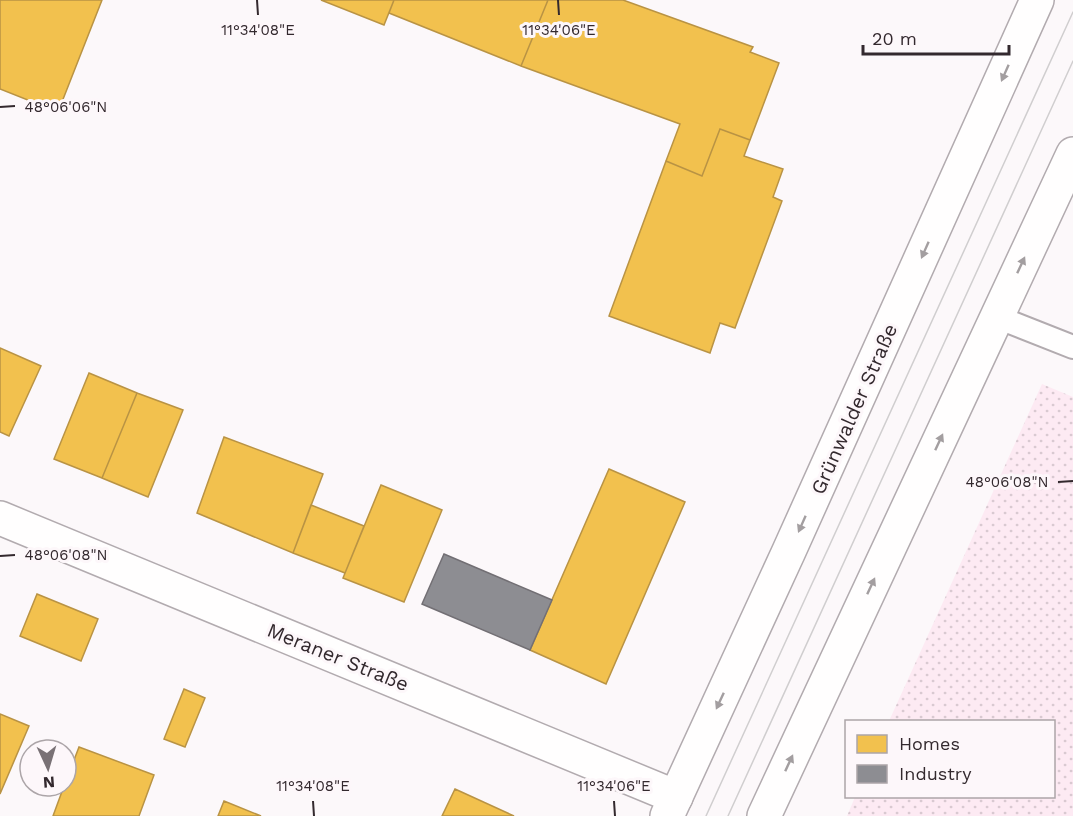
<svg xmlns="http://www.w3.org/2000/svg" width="1073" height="816" font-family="'Work Sans',sans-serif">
<defs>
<pattern id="green-dots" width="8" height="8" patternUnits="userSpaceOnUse" patternTransform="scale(1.5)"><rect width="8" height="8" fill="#fdeaf3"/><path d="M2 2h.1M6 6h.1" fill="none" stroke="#d9c9d1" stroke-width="1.8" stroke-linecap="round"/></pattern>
</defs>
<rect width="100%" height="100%" fill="#fcf8fa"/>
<path fill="url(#green-dots)" d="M1042 384 1073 397V816H847L855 797 1054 796V722L889 721Z"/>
<path fill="#f2c14e" stroke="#b99344" stroke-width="1.5" d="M0 0H102L58 112 0 89Z
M321 0H394L384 25Z
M394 0H548L521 66 389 13Z
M548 0H623L753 47 750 52 779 63 750 140 720 129 702 176 666 161 680 124 521 66Z
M720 129 750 140 744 156 783 169 773 197 782 201 735 328 720 323 710 353 609 316 666 161 702 176Z
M0 348 41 366 9 436 0 432Z
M89 373 137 393 102 478 54 459Z
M137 393 183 410 148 497 102 478Z
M224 437 323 474 293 553 197 513Z
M609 469 685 502 606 684 530 650Z
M381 485 442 510 404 602 343 578Z
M311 505 364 526 345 573 293 553Z
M37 594 98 619 81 661 20 636Z
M184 689 205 698 185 747 164 739Z
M0 714 29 726 0 794Z
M79 747 154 775 139 816H53L64 786H66V781Z
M455 789 514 816H442Z
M224 801 261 816H218Z"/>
<path fill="#8d8d92" stroke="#726f74" stroke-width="1.5" d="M444 554 552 600 530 650 422 604Z"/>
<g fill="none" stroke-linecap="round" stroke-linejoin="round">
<g stroke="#b2abaf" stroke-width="26">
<path id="service" d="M997 317 1073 347"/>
</g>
<g stroke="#b2abaf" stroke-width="36">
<path id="minor" d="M0 518 676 797"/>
</g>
<g stroke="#b2abaf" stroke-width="36">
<path id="secondary" d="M667 816 789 551 1037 0
M764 816 1073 154"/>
</g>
<use href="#service" stroke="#fffefe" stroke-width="22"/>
<use href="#minor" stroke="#fffefe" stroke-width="33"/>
<use href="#secondary" stroke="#fffefe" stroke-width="33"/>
<path stroke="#d0cecf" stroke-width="1.5" d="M706 816 1073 12
M728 816 1073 61"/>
</g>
<defs><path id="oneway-solid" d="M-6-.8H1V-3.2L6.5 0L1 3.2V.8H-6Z" transform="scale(1.5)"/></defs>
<g fill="#a39ea0">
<use href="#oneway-solid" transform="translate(1005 73) rotate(114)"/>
<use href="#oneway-solid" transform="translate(925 250) rotate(114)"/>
<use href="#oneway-solid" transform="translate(1021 265) rotate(-65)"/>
<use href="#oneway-solid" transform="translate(939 442) rotate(-65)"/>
<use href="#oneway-solid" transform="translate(802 524) rotate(114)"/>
<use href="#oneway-solid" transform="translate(871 586) rotate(-65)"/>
<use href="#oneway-solid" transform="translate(720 701) rotate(115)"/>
<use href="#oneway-solid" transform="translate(789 763) rotate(-65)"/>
</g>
<path fill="none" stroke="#33292e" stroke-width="2" d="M257 0 258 15M558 0 559 15M0 107 15 106M1058 482 1073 481M0 556 15 555M313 801 314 816M614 801 615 816"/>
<g text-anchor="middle" stroke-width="6" stroke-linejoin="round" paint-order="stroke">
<g font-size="20" fill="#33292e" stroke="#fdf7fa">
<text transform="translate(854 409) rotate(-66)" y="7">Grünwalder Straße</text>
<text transform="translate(338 657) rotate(22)" y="7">Meraner Straße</text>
</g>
</g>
<g font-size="15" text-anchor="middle" fill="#33292e" stroke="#fdf7fa" stroke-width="6" stroke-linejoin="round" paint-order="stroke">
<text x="258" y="35">11°34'08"E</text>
<text x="559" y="35">11°34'06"E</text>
<text x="66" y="112">48°06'06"N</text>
<text x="1007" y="487">48°06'08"N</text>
<text x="66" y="560">48°06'08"N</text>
<text x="313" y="791">11°34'08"E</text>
<text x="614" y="791">11°34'06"E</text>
</g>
<rect x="845" y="720" width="210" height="78" fill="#fdf7fa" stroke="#aca5a8" stroke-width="1.5"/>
<rect x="857" y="735" width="30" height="18" fill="#f2c14e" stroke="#aca5a8" stroke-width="1.5"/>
<text x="899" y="750" font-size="18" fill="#33292e">Homes</text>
<rect x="857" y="765" width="30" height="18" fill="#8d8d92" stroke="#aca5a8" stroke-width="1.5"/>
<text x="899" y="780" font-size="18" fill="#33292e">Industry</text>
<g transform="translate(48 768) rotate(176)"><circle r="28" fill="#fdf7fa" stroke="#aca5a8" stroke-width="1.5"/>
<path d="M0-4.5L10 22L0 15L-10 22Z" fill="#797175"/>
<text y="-9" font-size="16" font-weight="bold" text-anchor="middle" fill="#33292e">N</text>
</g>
<path d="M863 45v9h146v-9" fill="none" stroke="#33292e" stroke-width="3"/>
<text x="872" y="45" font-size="18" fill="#33292e" stroke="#fdf7fa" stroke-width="4.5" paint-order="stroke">20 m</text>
</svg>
